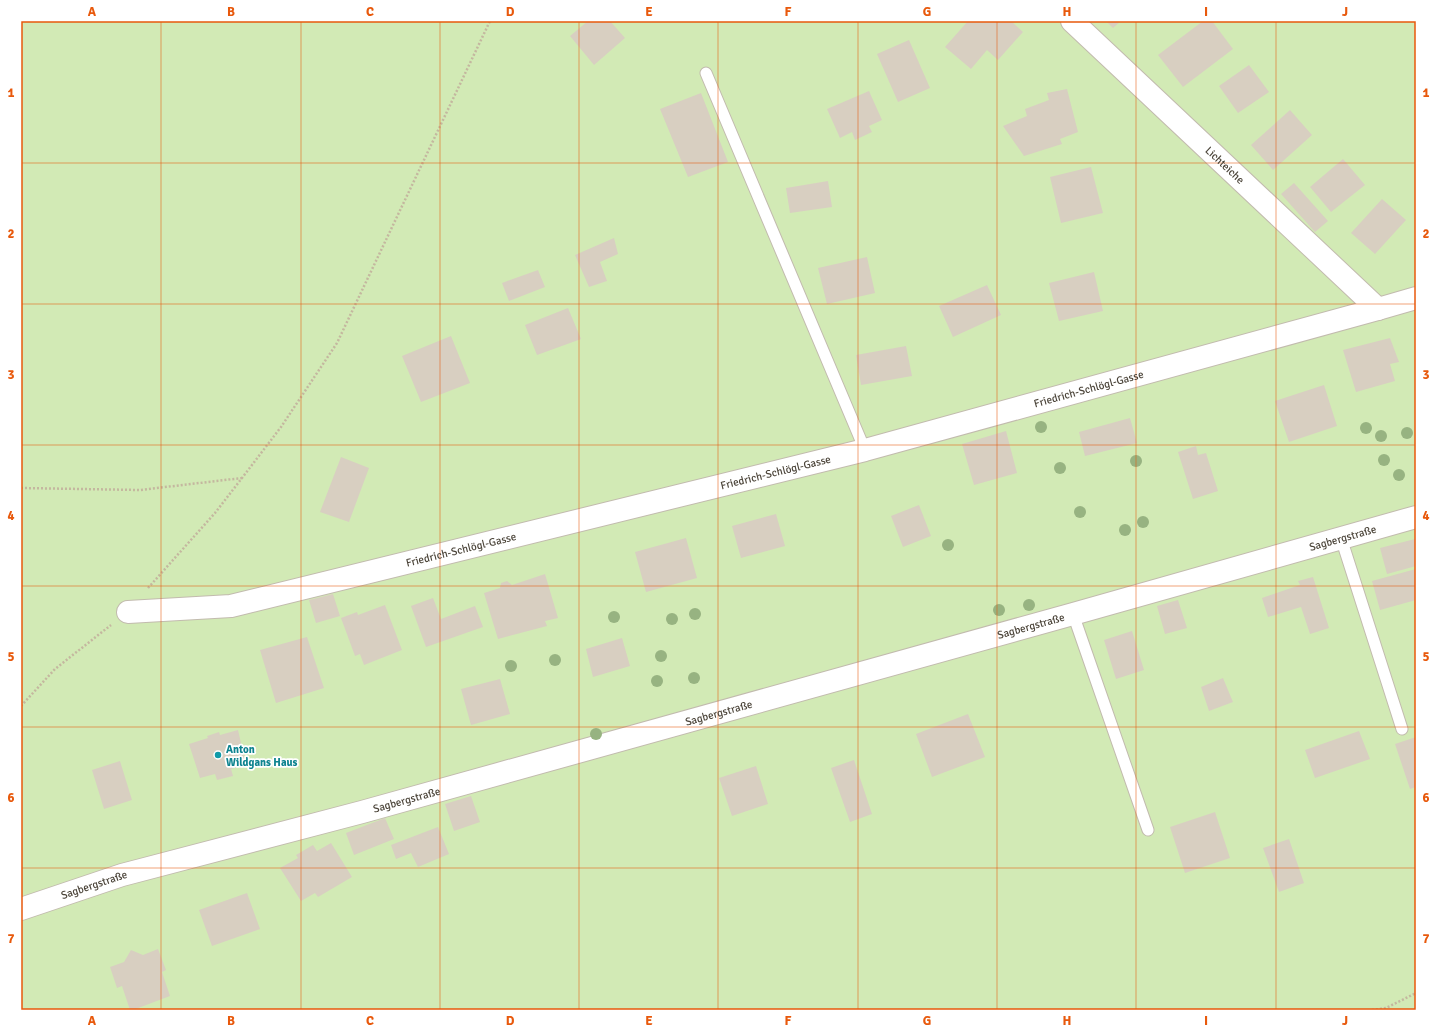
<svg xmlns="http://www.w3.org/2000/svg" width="1437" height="1031" font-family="Signika,sans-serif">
<rect width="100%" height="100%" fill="#f6f3ec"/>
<path fill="#d2eab5" d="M21 21H1416V1010H21Z"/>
<path fill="#d8cfc1" d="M588 21H610L625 38 594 65 570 36Z
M968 21H1011L1023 32 998 60 987 50 971 69 945 47Z
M1106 21H1121L1113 28Z
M1203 21H1212L1233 49 1183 87 1158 55Z
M909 40 930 88 898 102 877 54Z
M1249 65 1269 92 1238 113 1219 86Z
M1067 89 1078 132 1060 139 1062 144 1024 156 1003 126 1027 116 1025 109 1049 100 1047 93Z
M869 91 882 120 869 126 872 132 855 140 852 132 840 138 827 109Z
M701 93 728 162 688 177 660 109Z
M1290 110 1312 135 1273 170 1251 145Z
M1343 159 1365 185 1331 212 1310 187Z
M1091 167 1103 213 1061 223 1050 177Z
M828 181 832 207 790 213 786 188Z
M1294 183 1328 221 1315 232 1281 194Z
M1382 199 1406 220 1375 254 1351 233Z
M614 238 618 254 600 262 607 281 589 287 575 255Z
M867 257 875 293 827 304 818 268Z
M538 270 545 287 509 301 502 283Z
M1094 272 1103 311 1059 321 1049 283Z
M987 285 1001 315 953 337 939 306Z
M568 308 581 339 537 355 525 325Z
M451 336 470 383 421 402 402 356Z
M1390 338 1399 362 1390 364 1395 381 1356 392 1343 350Z
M906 346 912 376 861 385 856 355Z
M1324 385 1337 426 1289 442 1275 401Z
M1130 418 1137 443 1085 456 1079 432Z
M1006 431 1017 473 974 485 962 444Z
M1196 446 1198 455 1206 453 1218 491 1193 499 1178 452Z
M341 457 369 468 349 522 320 512Z
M919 505 931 536 903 547 891 516Z
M776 514 785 546 741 558 732 526Z
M686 538 697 578 646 592 635 552Z
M1415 539 1416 566 1387 574 1380 548Z
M1416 569V600L1380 610 1372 581Z
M545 574 558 618 545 621 547 626 498 639 484 593 500 588 501 583 507 581 512 585Z
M1313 577 1329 628 1310 634 1301 607 1268 617 1262 598 1300 585 1298 581Z
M333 594 340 616 316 623 309 600Z
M433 598 441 619 475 606 483 627 426 647 411 606Z
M1178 600 1187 628 1165 634 1157 606Z
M385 605 402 650 364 665 360 654 355 656 341 618 357 612 358 615Z
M1132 631 1144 670 1116 679 1104 640Z
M307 637 324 688 276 703 260 650Z
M622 638 630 666 593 677 586 649Z
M1223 678 1233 702 1209 711 1201 687Z
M500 679 510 714 471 725 461 689Z
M968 714 985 757 932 777 916 734Z
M238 730 246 765 231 769 233 776 217 780 215 774 200 778 189 744 208 738 207 736 219 732 220 735Z
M1359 731 1370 759 1315 778 1305 750Z
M1416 737V787L1410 789 1395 744Z
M854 760 872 814 850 822 831 768Z
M120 761 132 800 104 809 92 770Z
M756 766 768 804 732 816 719 778Z
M471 796 480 822 454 831 445 804Z
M1215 812 1230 858 1185 873 1170 827Z
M385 818 394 839 354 855 346 833Z
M438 827 449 854 418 867 411 853 396 859 391 845Z
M1289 839 1304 883 1279 892 1263 848Z
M331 843 352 877 318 897 315 893 301 901 280 868 298 858 296 855 313 845 317 851Z
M247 893 260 929 212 946 199 910Z
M158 949 166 970 162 972 170 996 133 1010H130L122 986 117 988 110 967 124 962 131 950 143 955Z"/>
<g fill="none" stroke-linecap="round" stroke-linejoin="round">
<g stroke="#c2bbae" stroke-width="13">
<path id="service" d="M706 73 865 450
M1341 538 1402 729
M1073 614 1148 830"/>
</g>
<g stroke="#c2bbae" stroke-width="24">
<g id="minor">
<path id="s1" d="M1072 21 1378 309"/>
<path id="s2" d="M128 612 231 606 865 450 1378 309 1416 298"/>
<path id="s3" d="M21 909 122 875 362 812 1073 614 1416 517"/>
</g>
</g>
<path stroke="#c4b79f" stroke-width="2.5" stroke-dasharray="2 2" stroke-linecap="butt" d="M21 488 140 490 242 478
M148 588 215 513 242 478 281 427 337 343 490 21
M21 706 55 669 111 625
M1372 1010 1386 1008 1416 993"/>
<use href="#service" stroke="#fff" stroke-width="11"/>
<use href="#minor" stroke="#fff" stroke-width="22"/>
</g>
<g fill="#97b381">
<circle cx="1041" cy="427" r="6"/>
<circle cx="1366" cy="428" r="6"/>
<circle cx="1407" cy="433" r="6"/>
<circle cx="1381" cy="436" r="6"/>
<circle cx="1384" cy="460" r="6"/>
<circle cx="1136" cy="461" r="6"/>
<circle cx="1060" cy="468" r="6"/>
<circle cx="1399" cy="475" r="6"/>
<circle cx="1080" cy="512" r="6"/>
<circle cx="1143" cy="522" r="6"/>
<circle cx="1125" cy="530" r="6"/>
<circle cx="948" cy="545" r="6"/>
<circle cx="1029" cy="605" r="6"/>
<circle cx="999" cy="610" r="6"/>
<circle cx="695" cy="614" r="6"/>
<circle cx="614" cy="617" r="6"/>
<circle cx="672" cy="619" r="6"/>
<circle cx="661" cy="656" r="6"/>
<circle cx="555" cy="660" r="6"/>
<circle cx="511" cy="666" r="6"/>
<circle cx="694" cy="678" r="6"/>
<circle cx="657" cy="681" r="6"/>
<circle cx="596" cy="734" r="6"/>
</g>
<path fill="none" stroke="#e8590c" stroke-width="1" stroke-opacity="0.55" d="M161 21V1010M301 21V1010M440 21V1010M579 21V1010M718 21V1010M858 21V1010M997 21V1010M1136 21V1010M1276 21V1010M21 163H1416M21 304H1416M21 445H1416M21 586H1416M21 727H1416M21 868H1416"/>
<circle fill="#0f9aa8" stroke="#fff" stroke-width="1.5" cx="218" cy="755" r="4"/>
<g text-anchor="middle" stroke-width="3.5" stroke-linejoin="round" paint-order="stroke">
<g font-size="11" fill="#4b4439" stroke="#fff">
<text dy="4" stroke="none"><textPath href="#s1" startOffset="210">Lichteiche</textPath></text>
<text dy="4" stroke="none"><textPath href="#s2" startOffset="988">Friedrich-Schlögl-Gasse</textPath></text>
<text dy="4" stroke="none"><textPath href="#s2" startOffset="664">Friedrich-Schlögl-Gasse</textPath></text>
<text dy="4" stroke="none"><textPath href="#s3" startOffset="1373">Sagbergstraße</textPath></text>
<text dy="4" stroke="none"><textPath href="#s2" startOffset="340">Friedrich-Schlögl-Gasse</textPath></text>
<text dy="4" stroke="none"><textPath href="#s3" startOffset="1049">Sagbergstraße</textPath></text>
<text dy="4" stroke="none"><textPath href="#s3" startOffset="725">Sagbergstraße</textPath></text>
<text dy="4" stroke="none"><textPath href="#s3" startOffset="401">Sagbergstraße</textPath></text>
<text dy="4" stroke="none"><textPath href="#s3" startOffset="77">Sagbergstraße</textPath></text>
</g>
<g font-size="11" font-weight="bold" fill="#0d838f" stroke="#fff" text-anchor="start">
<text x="226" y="753">Anton<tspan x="226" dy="13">Wildgans Haus</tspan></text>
</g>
</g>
<rect width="1437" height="1031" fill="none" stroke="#ffffff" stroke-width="44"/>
<rect x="22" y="22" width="1393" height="987" fill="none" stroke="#e8590c" stroke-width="1.5"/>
<g font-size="13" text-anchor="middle" font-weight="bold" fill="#e8590c">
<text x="92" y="16">A</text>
<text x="231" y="16">B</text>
<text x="370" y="16">C</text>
<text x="510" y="16">D</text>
<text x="649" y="16">E</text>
<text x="788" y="16">F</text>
<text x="927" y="16">G</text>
<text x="1067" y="16">H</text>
<text x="1206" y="16">I</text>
<text x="1345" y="16">J</text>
<text x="11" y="97">1</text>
<text x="1426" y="97">1</text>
<text x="11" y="238">2</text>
<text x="1426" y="238">2</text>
<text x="11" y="379">3</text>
<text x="1426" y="379">3</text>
<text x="11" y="520">4</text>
<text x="1426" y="520">4</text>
<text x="11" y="661">5</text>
<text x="1426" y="661">5</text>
<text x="11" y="802">6</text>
<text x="1426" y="802">6</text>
<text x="11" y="943">7</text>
<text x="1426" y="943">7</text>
<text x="92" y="1025">A</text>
<text x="231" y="1025">B</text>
<text x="370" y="1025">C</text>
<text x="510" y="1025">D</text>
<text x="649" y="1025">E</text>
<text x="788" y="1025">F</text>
<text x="927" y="1025">G</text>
<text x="1067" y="1025">H</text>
<text x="1206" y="1025">I</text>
<text x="1345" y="1025">J</text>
</g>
</svg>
